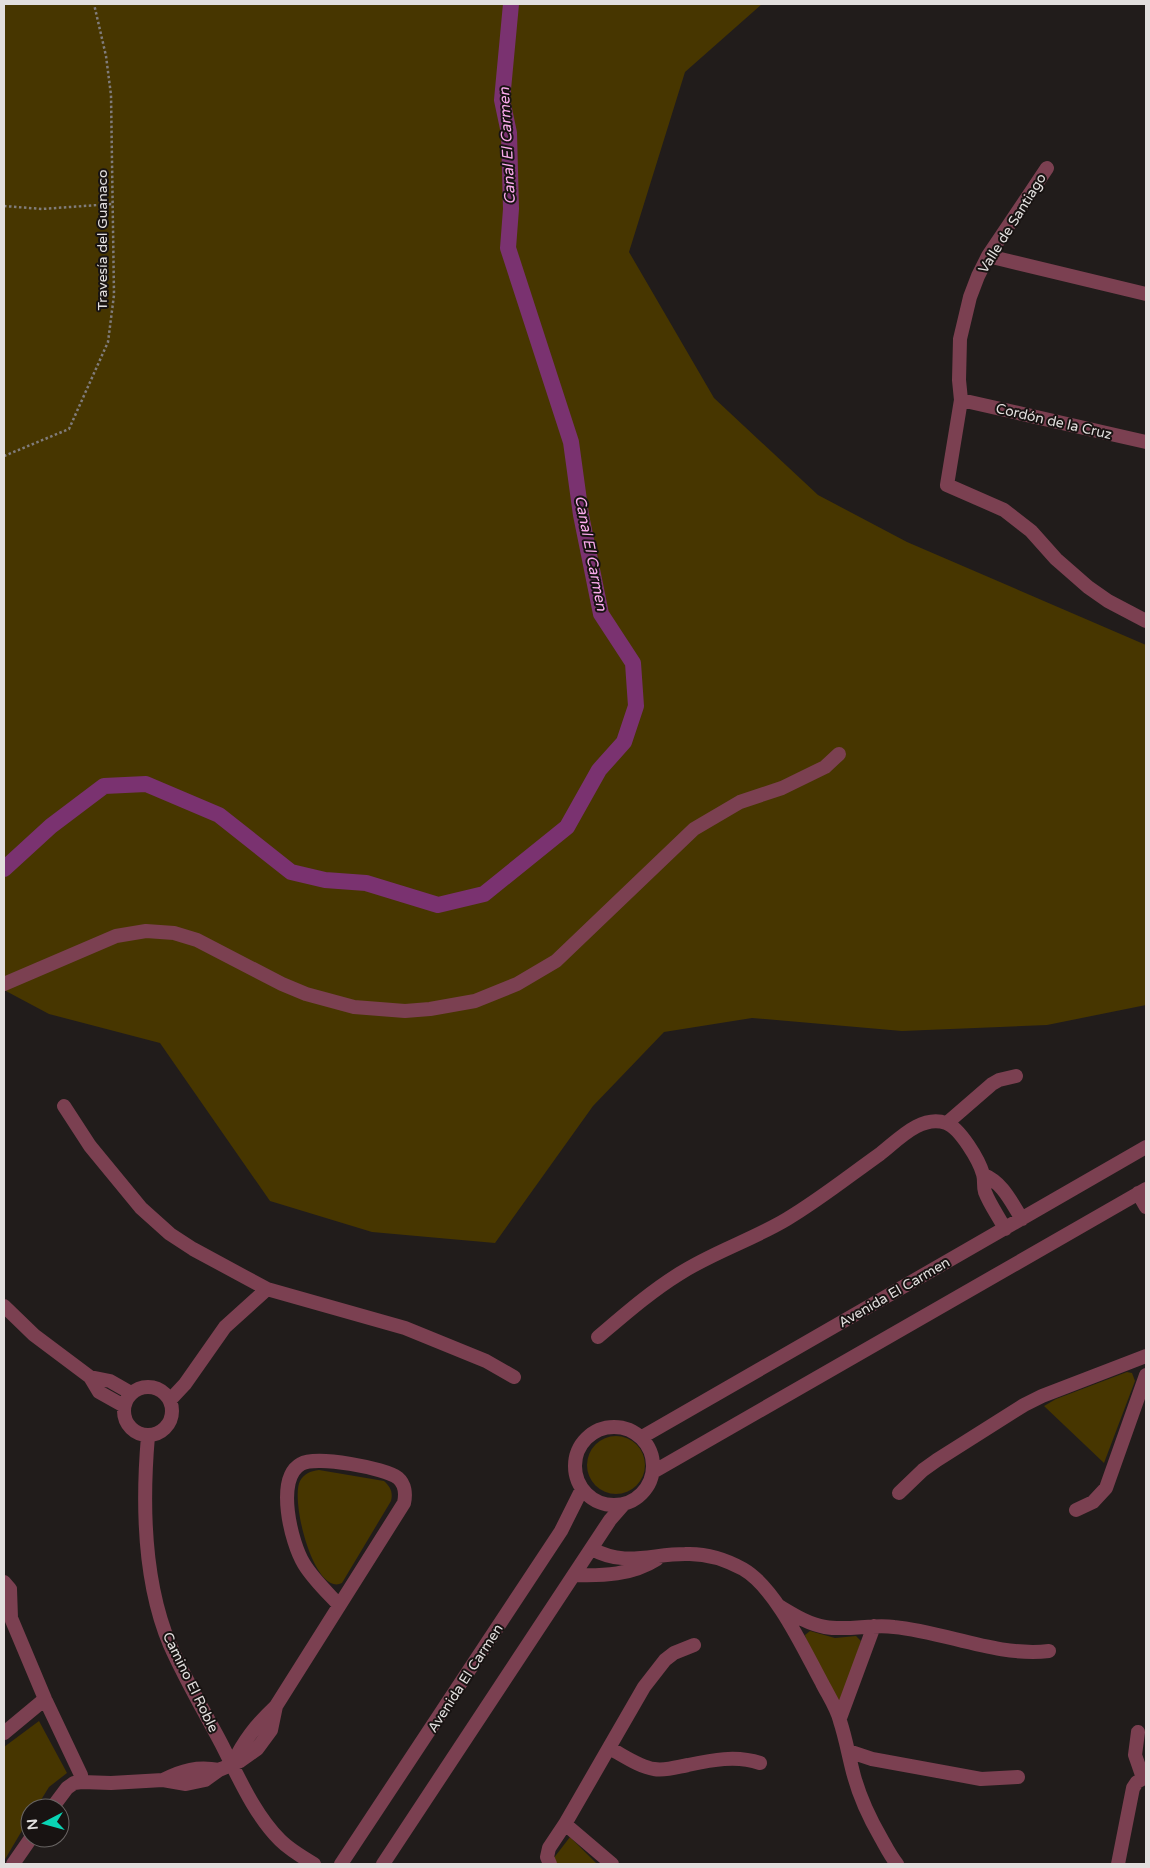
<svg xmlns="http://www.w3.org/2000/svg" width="1150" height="1868" font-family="'Varela Round',sans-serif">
<rect width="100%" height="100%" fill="#211c1b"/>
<path fill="#473600" d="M4 4H762L685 72 629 252 714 398 818 495 907 542 1146 645V1005L1047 1025 902 1031 752 1018 664 1032 593 1106 495 1243 372 1232 270 1201 160 1043 49 1014 4 990Z
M1127 1372 1132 1373 1135 1381 1104 1463 1044 1406 1056 1399Z
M587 1465a29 29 0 1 1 58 0a29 29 0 1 1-58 0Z
M319 1470 384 1481C391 1487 393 1493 391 1501L342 1583C314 1597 290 1500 300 1481 304 1474 310 1471 319 1470Z
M810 1631 835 1638 856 1636 861 1641 843 1698 840 1701 836 1700 807 1642 805 1635Z
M39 1721 67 1773 49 1787 36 1808H30V1817L4 1861V1747Z
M570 1837 597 1864H558L553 1859Z"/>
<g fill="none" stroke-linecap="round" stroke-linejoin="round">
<path stroke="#7a3270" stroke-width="16" d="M4 869 51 826 104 786 146 784 219 815 291 872 325 880 366 883 438 905 484 894 567 827 599 770 624 742 636 706 633 663 601 614 581 515 571 442 508 248 511 209 509 133 502 100 511 4"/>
<path stroke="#807c7b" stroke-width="2.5" stroke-dasharray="2.5 2.5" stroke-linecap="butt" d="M4 206 42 209 112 204
M4 456 69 429 108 342 114 295 111 95 106 56 94 4"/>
<path stroke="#7b4051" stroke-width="14" d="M1047 168 988 256 978 276 970 297 960 339 959 380 961 400 947 485 1004 510 1031 531 1056 559 1088 587 1108 601 1146 621
M988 256 1146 294
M961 400 1146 442
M4 984 116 936 146 931 174 933 197 940 282 984 306 994 354 1007 405 1011 430 1009 475 1001 517 984 556 961 694 829 740 802 782 788 825 767 839 754
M64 1106 90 1146 141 1208 170 1234 193 1249 267 1289 405 1328 486 1361 514 1377
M947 1123 992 1084 999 1080 1016 1076
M984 1175C1003 1183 1011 1202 1022 1219
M1138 1193 1146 1207
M4 1306 34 1335 90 1377 99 1392 124 1406
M598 1337C624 1315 650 1292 679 1274 713 1252 752 1240 787 1219 819 1200 849 1176 880 1154 897 1141 921 1114 946 1123 960 1128 979 1160 983 1174 985 1180 983 1186 985 1192 990 1205 999 1217 1005 1229
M90 1377 110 1381 131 1393
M124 1411a24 24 0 1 1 48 0a24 24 0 1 1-48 0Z
M170 1400 185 1384 225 1327 267 1289
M575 1466a39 39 0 1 1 78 0a39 39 0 1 1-78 0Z
M148 1436C142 1505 143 1581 170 1645 185 1679 204 1711 221 1743 238 1776 254 1814 280 1840 290 1850 302 1857 314 1864
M642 1437 1146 1147
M653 1472 1146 1189
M899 1493 923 1470 937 1460 1024 1405 1042 1396 1146 1356
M1076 1510 1093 1502 1106 1488 1146 1375
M592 1549C625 1567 651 1554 685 1554 705 1553 725 1559 743 1569 776 1588 804 1650 822 1683 828 1695 837 1708 840 1721 846 1739 849 1758 854 1776 860 1798 870 1819 881 1838 886 1847 891 1857 897 1864
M574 1575C603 1576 632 1575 657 1559
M4 1582 10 1589 11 1618
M779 1606C794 1615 808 1624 825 1627 848 1631 871 1624 894 1627 946 1632 997 1657 1049 1651
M4 1609 11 1618 45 1699 81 1775 82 1782
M840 1718 874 1626
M1138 1732 1135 1755 1143 1778
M4 1733 45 1699
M609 1748C623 1755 639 1767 654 1769 666 1771 677 1767 688 1765 712 1760 736 1755 760 1763
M848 1751 872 1759 981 1779 1018 1777
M232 1765C244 1740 256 1725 276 1706L404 1503C406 1494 405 1484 398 1478 385 1468 316 1455 301 1464 275 1478 291 1543 304 1564 313 1579 327 1592 339 1605
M163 1780C182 1770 198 1766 219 1770
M52 1808 67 1788 74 1783 82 1782 111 1783 163 1780 186 1784 205 1780 219 1770 240 1761 257 1749 271 1730 276 1706
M565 1824 612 1864
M13 1864 31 1838
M341 1864 561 1531 582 1489
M383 1864 610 1520 624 1504
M550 1864 547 1857 549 1848 565 1824 644 1687 665 1660 674 1653 694 1645
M1118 1864 1133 1788 1137 1782 1146 1777"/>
</g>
<g text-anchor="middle" stroke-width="4" stroke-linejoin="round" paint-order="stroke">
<g font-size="14" fill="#e2dfde" stroke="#181312">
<text transform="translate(1012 223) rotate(-58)" y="5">Valle de Santiago</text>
<text transform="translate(102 240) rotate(-90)" y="5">Travesía del Guanaco</text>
<text transform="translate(1054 421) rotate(13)" y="5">Cordón de la Cruz</text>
<text transform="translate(894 1292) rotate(-30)" y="5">Avenida El Carmen</text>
<text transform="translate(465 1678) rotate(-57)" y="5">Avenida El Carmen</text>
<text transform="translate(191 1682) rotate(64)" y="5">Camino El Roble</text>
</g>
<g font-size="15" font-style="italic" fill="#fbabed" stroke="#181312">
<text transform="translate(507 146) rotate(-93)" y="5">Canal El Carmen</text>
<text transform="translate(591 553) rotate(79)" y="5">Canal El Carmen</text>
</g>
</g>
<rect width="1150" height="1868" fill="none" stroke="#e2dfde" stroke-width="10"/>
<g transform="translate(45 1823) rotate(264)"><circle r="24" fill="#181312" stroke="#696564"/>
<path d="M0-4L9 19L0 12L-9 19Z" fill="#0ad5b5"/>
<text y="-8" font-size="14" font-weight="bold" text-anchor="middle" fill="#e2dfde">N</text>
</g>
</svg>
